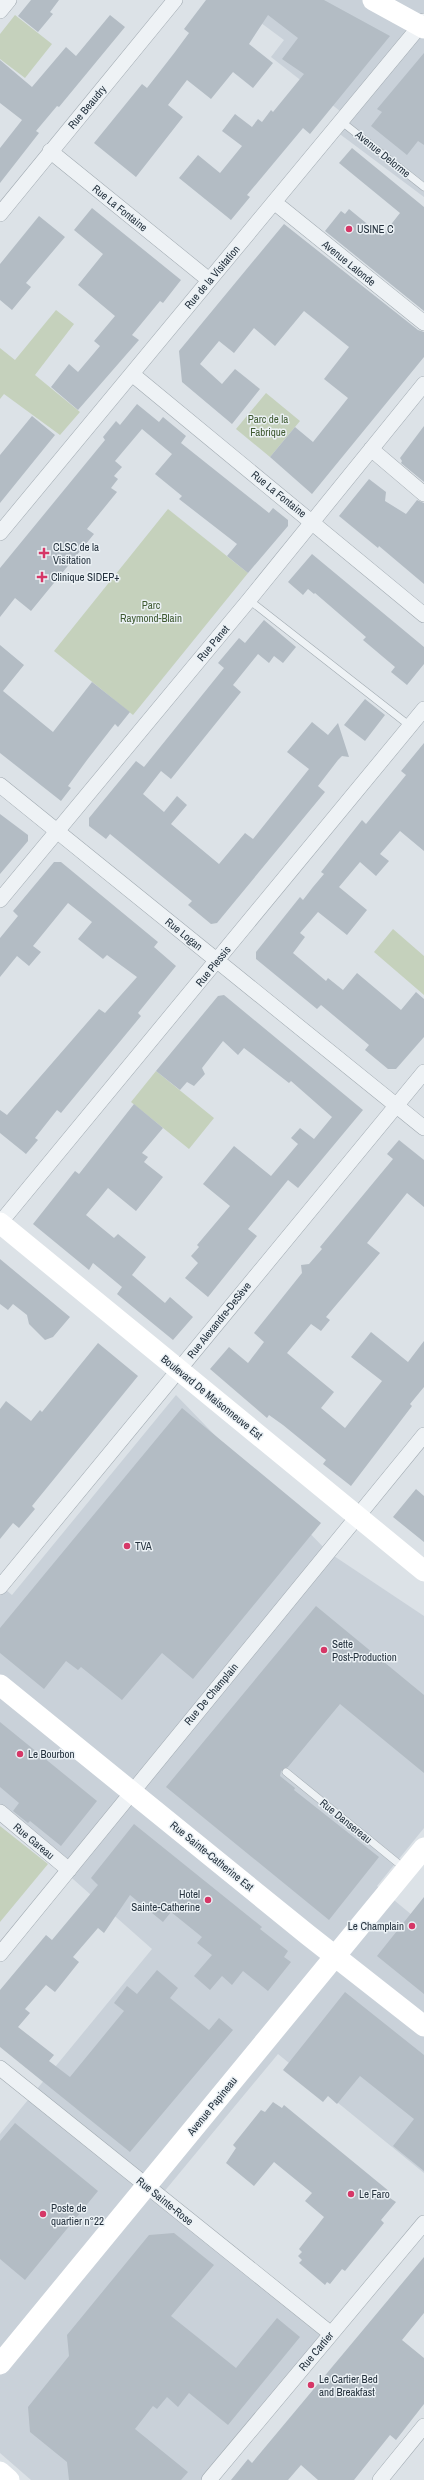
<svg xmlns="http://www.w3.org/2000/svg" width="424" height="2480" font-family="'Archivo Narrow',sans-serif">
<rect width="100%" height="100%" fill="#dce2e7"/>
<path fill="#c9d1d9" d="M230 0H424V197L329 126 340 111 271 57 284 40Z
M176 1395 328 1552 424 1616V1828L377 1886 424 1925V2173L278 2054 163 2193 330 2329 203 2480H31L0 2453V2134L152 1949 56 1864 0 1818V1585L12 1595Z"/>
<path fill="#c5d1bc" d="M15 15 52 44 25 78 0 59V34Z
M56 310 74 324 35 375 80 412 60 435 4 394 0 399V348L15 360Z
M266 393 300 421 270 457 236 429Z
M168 509 248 573 133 715 54 651Z
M393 929 424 956V995L374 952Z
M156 1071 214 1118 189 1149 131 1102Z
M0 1826 48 1864 0 1922Z"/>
<path fill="#b3bcc4" d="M31 0H59L50 12 53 14 38 32 18 16Z
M206 0H324L390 36 310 134 303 128 247 195 250 197 231 220 179 178 198 155 220 173 242 146 222 131 235 114 252 127 258 119 262 122 271 110 273 112 304 74 282 59 298 38 268 15 249 44 273 63 253 88 233 72 211 99 187 80 168 105 183 117 136 177 94 143 142 84 147 88 175 52 189 33 184 29Z
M110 15 125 27 59 107 57 106 36 131 39 133 0 183V148L22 120 0 103V60L32 87 66 47 76 56Z
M424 53V145L418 141 407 155 371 126 382 112 377 109Z
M352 148 424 207V311L325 231 341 211 345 214 349 209 382 236 400 213 339 163Z
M92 208 181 280 163 303 160 301 132 335 139 340 78 410 51 387 69 364 78 372 100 346 94 341 115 316 78 285 103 254 74 230Z
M39 216 65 237 26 283 31 287 12 310 0 300V264Z
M284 224 418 330 424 332V357L312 494 270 457 295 427 313 442 348 398 324 379 349 347 304 311 275 346 254 328 234 353 219 341 200 364 222 384 235 369 260 389 232 424 182 382 179 351Z
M137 404 159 422 163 417 186 436 181 443 269 513 273 508 288 520V526L248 573 227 556 237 544 179 499 182 496 155 474 172 454 142 429 115 461 122 467 114 476 118 479 111 488 117 492 87 529 94 534 31 611 15 598 0 617V568L105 440 103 437 116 421 120 425Z
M32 416 55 435 0 503V455Z
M424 426V482L401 463 402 461 400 458Z
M369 479 386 492 385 501 406 514 417 500 424 503V584L379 546 378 548 339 516Z
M312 554 424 647V664L407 685 391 672 395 667 363 640 366 637 315 593 314 594 308 589 303 595 288 582Z
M264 620 296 647 283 663 274 656 269 663 258 654 233 685 241 692 171 779 161 771 143 794 164 812 177 796 187 805 171 824 219 864 245 833 253 839 309 769 287 752 312 722 328 735 338 723 349 757 342 756 338 760 318 786 325 792 217 923 211 924 188 905 192 901 110 834 106 839 89 826V818L136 761 144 767 224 668 218 663 239 638 245 643Z
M0 645 24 665 3 691 53 732 92 682 130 712 118 727 115 724 87 760 68 786 71 788 61 801 0 753Z
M365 699 385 715 365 741 344 725Z
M424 743V851L400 831 380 854 389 861 376 876 360 862 339 887 367 910 347 935 318 912 300 933 305 937 293 953 326 981 328 978 343 990 357 973 401 1010 416 992 424 999V1037L396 1069H388L365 1050 369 1045 321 1005 317 1009 256 959V952L300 897 303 900 313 887 324 874 321 872 362 820 366 824 406 775 401 771Z
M0 814 28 835V841L0 874Z
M54 862H61L158 942 154 947 176 966 138 1013 141 1016 61 1113 57 1110 35 1138 38 1140 26 1154 0 1133V1110L7 1115 99 1009 105 1013 137 977 107 955 103 959 78 939 92 922 68 903 33 946 41 952 29 966 17 956 0 977V938L18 916 13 911Z
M224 995 363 1110 298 1188 288 1180 248 1229 257 1236 208 1297 185 1278 198 1263 191 1256 199 1247 197 1245 230 1206 203 1184 234 1146 271 1176 298 1144 291 1138 300 1128 314 1139 332 1117 291 1081 289 1083 244 1048 238 1055 223 1041 202 1068 205 1074 194 1086 187 1082 180 1090 156 1071 218 996Z
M134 1104 163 1128 142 1153 148 1157 144 1162 163 1177 136 1211 108 1188 86 1215 114 1238 118 1234 146 1257 132 1275 165 1303 170 1297 193 1317 173 1340 117 1294 122 1287 93 1263 89 1270 33 1224 75 1171 79 1174Z
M399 1140 424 1160V1207L407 1193 367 1243 380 1253 326 1317 330 1320 321 1331 311 1324 287 1353 334 1392 321 1408 345 1428 382 1381 351 1357 371 1332 408 1362 424 1341V1387L410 1404 412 1406 351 1486 323 1464 326 1460 283 1425 269 1415 267 1418 210 1369 229 1347 248 1363 264 1342 254 1333 302 1273 301 1265 309 1264 322 1249 320 1247 393 1159 387 1154Z
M0 1259 70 1317 53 1337 45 1340 29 1324 27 1315 13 1304 8 1310 0 1304Z
M98 1343 138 1376 32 1506 35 1509 19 1528 13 1523 0 1539V1409L6 1401 31 1421 40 1410 42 1412Z
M182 1408 321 1523 193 1679 162 1653 122 1700 81 1667 78 1670 66 1661 44 1689 0 1653V1628Z
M416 1489 424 1496V1542L393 1517Z
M316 1606 424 1695V1773L340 1704 288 1767 281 1771 280 1776 295 1788 294 1790 379 1857 329 1920 166 1787Z
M0 1722 97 1801 61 1846 30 1821 28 1823 13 1811 19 1803 0 1787Z
M134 1824 262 1927 260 1929 288 1951 284 1957 291 1962 268 1991 243 1971 232 1985 222 1976 210 1990 194 1976 212 1955 197 1943 202 1937 171 1912 163 1922 130 1895 104 1933 98 1928 73 1957 79 1962 55 1992 46 1985 25 2009 30 2013 18 2027 54 2055 49 2061 70 2077 124 2011 114 2003 127 1986 137 1994 157 1970 178 1988 170 1998 209 2030 219 2018 233 2030 130 2152 0 2047V1990L46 1935 52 1940 98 1885 91 1878Z
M424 1897V1994L377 1956Z
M345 1992 424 2055V2171L393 2146 414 2119 360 2076 337 2104 328 2096 323 2102 283 2070Z
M273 2102 282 2108 284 2105 390 2192 387 2196 396 2202 381 2220 384 2223 345 2271 342 2269 330 2284 327 2282 325 2285 299 2263 302 2260 298 2256 302 2252 299 2249 324 2217 305 2201 312 2193 274 2162 254 2186 226 2163 236 2148 233 2145 261 2110 265 2112Z
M15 2123 98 2191 25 2280 0 2259V2141Z
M174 2233 214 2265 171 2316 236 2368 277 2318 300 2337 228 2425 189 2393 178 2407 167 2397 157 2409 153 2406 135 2429 188 2472 181 2480H69L67 2462 30 2432 28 2407 69 2356 67 2335 149 2235Z
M424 2257V2313L402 2340 424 2358V2404L396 2440 390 2435 354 2480H318L301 2465 288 2480H231L248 2459 252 2463Z"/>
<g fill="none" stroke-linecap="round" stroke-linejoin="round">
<g stroke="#a1aab1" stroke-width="8">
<path id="lane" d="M342 122 424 187
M249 600 410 726
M286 1772 404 1868"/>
</g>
<g stroke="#a1aab1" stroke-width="16">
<path id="street" d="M0 11 9 0
M50 151 209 280
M274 202 424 323
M0 214 175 0
M132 374 424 615
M371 449 424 494
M0 533 424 21
M0 785 424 1128
M0 900 249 600 424 384
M0 1223 424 709
M0 1587 424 1072
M0 1812 69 1870
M0 1954 424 1435
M0 2068 330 2333
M209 2480 424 2223
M380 2480 424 2426"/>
</g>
<use href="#lane" stroke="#eef2f5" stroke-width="7"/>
<use href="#street" stroke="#eef2f5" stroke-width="15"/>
<path stroke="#fff" stroke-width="21" d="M373 0 424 28
M0 1223 424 1571
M0 1685 308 1935 424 2026
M0 2364 424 1848
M0 2472 9 2480"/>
</g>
<g fill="#d63767" stroke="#ebf1f5" stroke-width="1.5">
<circle cx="349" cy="229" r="4"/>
<path d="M42 547h4v4h4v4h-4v4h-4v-4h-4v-4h4z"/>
<path d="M40 571h4v4h4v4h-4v4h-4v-4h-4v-4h4z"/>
<circle cx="127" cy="1546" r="4"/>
<circle cx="324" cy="1650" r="4"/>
<circle cx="20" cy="1754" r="4"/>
<circle cx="208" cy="1900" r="4"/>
<circle cx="412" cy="1926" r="4"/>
<circle cx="351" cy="2194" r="4"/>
<circle cx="43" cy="2214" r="4"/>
<circle cx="311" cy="2385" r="4"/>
</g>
<g text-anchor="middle" stroke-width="3" stroke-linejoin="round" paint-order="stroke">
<g font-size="11" fill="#25323e" stroke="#ebf1f5">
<text transform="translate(87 107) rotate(-50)" y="4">Rue Beaudry</text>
<text transform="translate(383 154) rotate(39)" y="4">Avenue Delorme</text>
<text transform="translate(120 208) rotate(39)" y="4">Rue La Fontaine</text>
<text transform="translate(349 263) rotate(39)" y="4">Avenue Lalonde</text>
<text transform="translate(212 277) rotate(-50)" y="4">Rue de la Visitation</text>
<text transform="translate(279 494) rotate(39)" y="4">Rue La Fontaine</text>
<text transform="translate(213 643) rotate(-50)" y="4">Rue Panet</text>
<text transform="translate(184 934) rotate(39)" y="4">Rue Logan</text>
<text transform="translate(213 966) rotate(-51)" y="4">Rue Plessis</text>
<text transform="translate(219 1320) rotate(-51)" y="4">Rue Alexandre-DeSève</text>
<text transform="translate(212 1397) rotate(39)" y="4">Boulevard De Maisonneuve Est</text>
<text transform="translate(211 1694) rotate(-50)" y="4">Rue De Champlain</text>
<text transform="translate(346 1821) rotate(39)" y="4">Rue Dansereau</text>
<text transform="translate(34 1841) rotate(40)" y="4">Rue Gareau</text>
<text transform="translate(212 1856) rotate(39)" y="4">Rue Sainte-Catherine Est</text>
<text transform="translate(212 2106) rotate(-51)" y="4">Avenue Papineau</text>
<text transform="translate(165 2201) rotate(39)" y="4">Rue Sainte-Rose</text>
<text transform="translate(316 2351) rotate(-50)" y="4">Rue Cartier</text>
</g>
<g font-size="11" fill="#25323e" stroke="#ebf1f5" text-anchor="start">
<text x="357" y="233">USINE C</text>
<text x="53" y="551">CLSC de la<tspan x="53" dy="13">Visitation</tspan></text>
<text x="51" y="581">Clinique SIDEP+</text>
<text x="135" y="1550">TVA</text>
<text x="332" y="1648">Sette<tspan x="332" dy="13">Post-Production</tspan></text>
<text x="28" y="1758">Le Bourbon</text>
<text x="200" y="1898" text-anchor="end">Hotel<tspan x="200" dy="13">Sainte-Catherine</tspan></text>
<text x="404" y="1930" text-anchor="end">Le Champlain</text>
<text x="359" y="2198">Le Faro</text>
<text x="51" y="2212">Poste de<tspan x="51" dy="13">quartier n°22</tspan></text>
<text x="319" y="2383">Le Cartier Bed<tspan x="319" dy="13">and Breakfast</tspan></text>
</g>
<g font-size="11" fill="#3f5a31" stroke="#ebf1f5">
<text x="268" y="423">Parc de la<tspan x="268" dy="13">Fabrique</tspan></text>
<text x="151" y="609">Parc<tspan x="151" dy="13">Raymond-Blain</tspan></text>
</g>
</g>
</svg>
